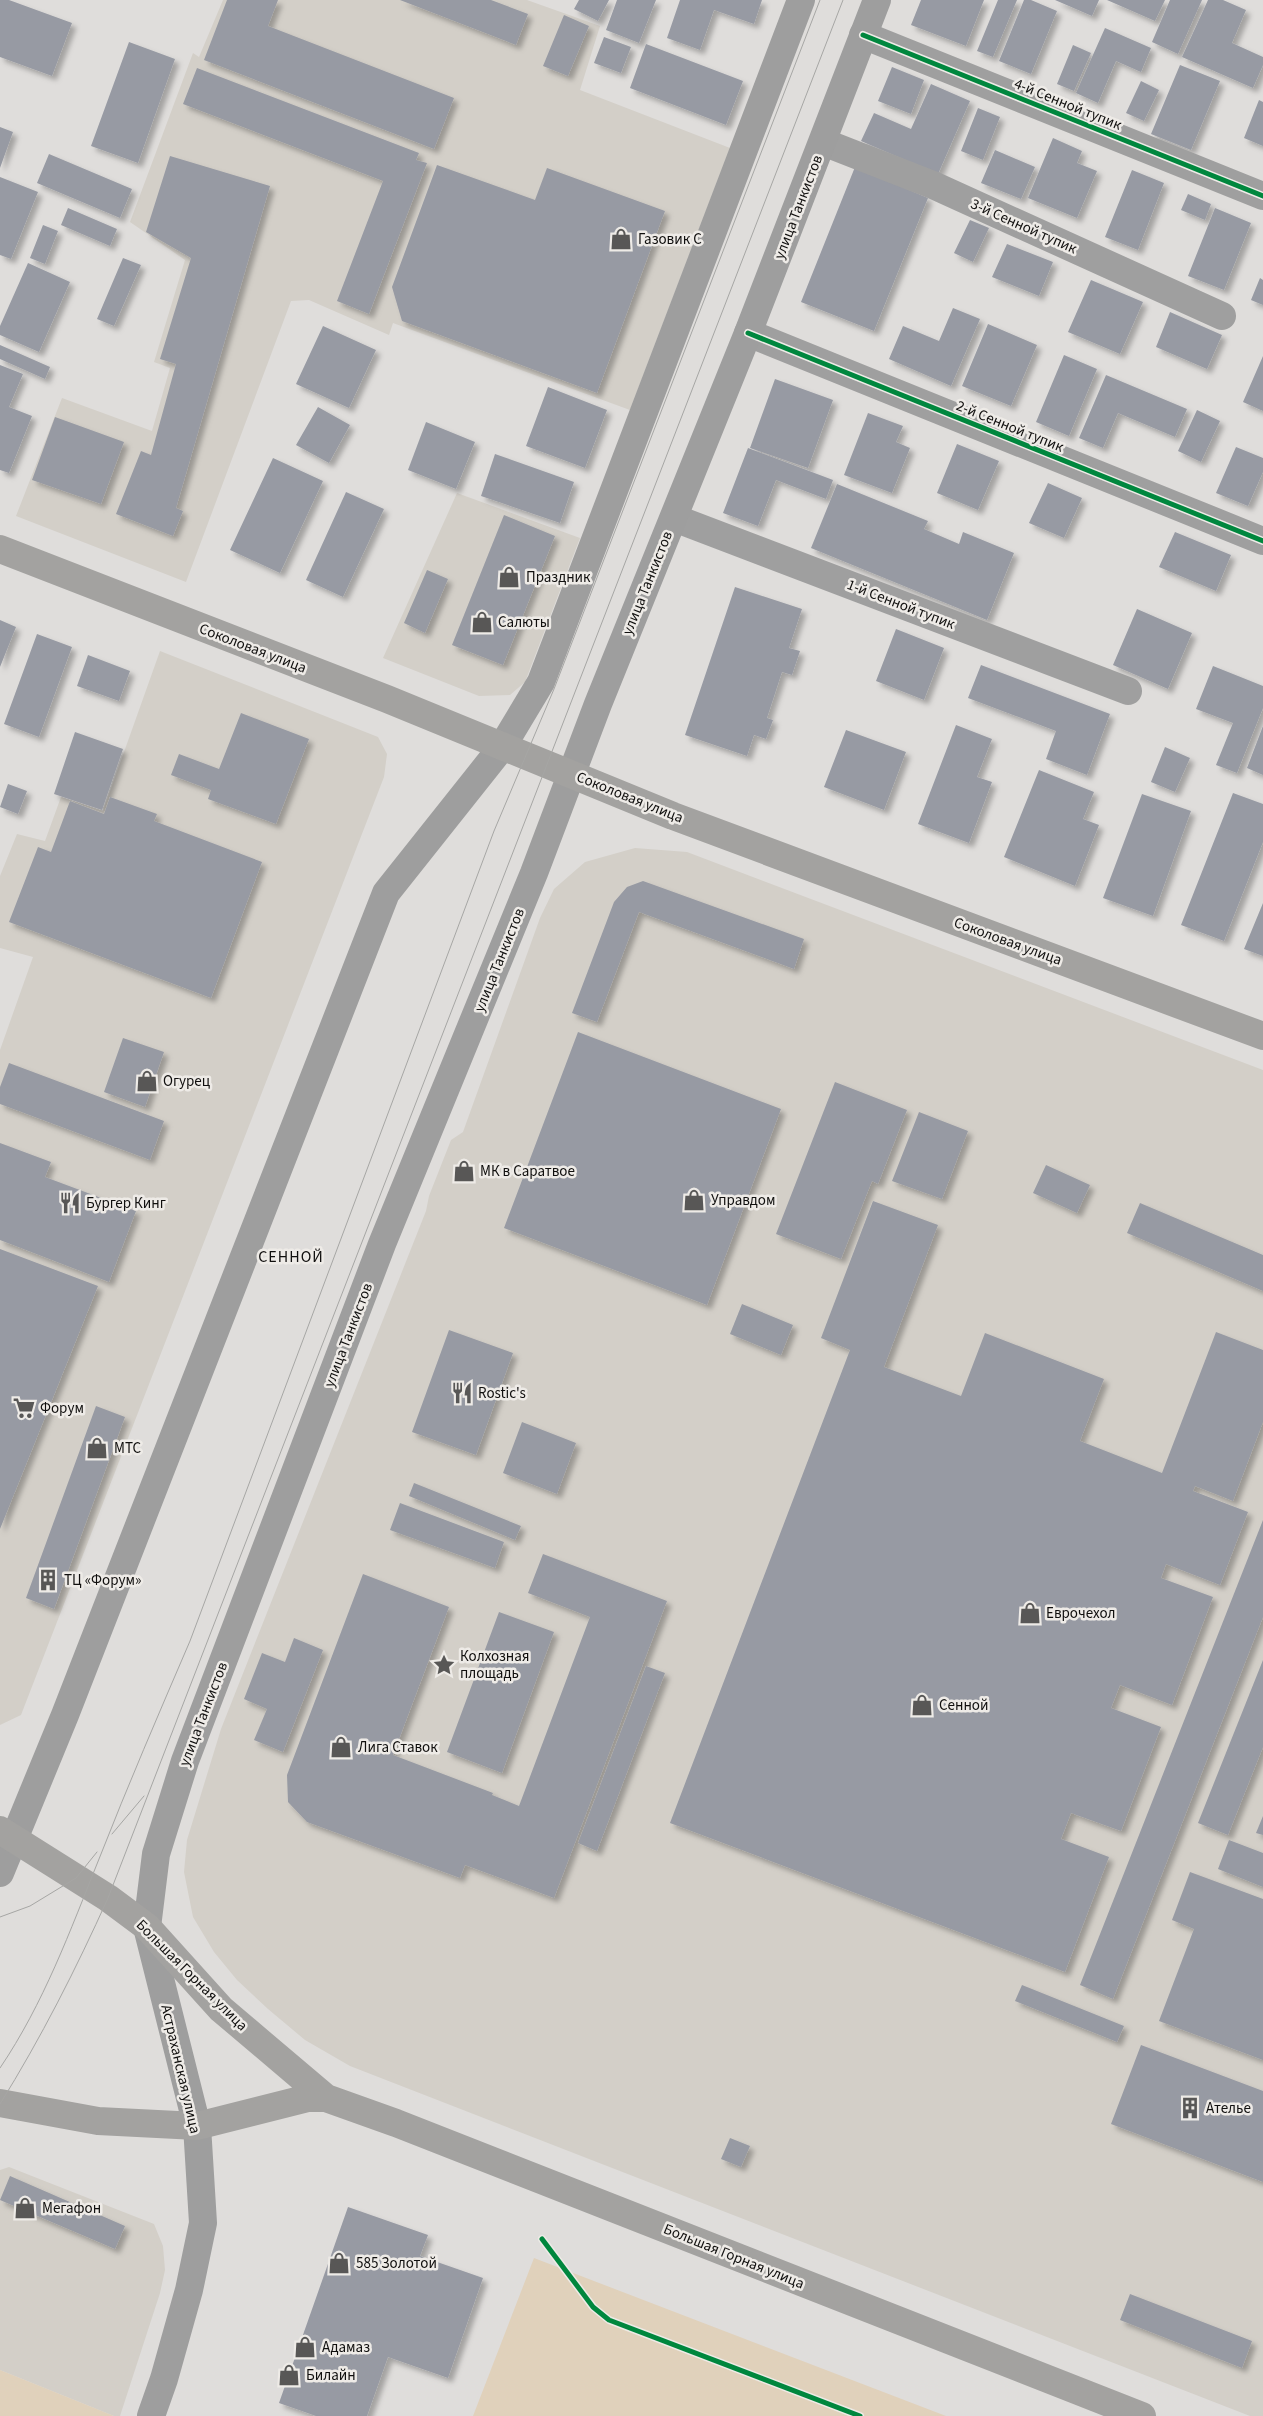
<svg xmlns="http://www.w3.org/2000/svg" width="1263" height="2416" font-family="'Source Sans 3',sans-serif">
<defs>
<filter id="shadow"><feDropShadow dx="4.5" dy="4.5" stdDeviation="2.5" flood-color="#0004"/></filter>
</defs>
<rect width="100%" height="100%" fill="#dfdddb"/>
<path fill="#d3cfc8" d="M223 0H527L600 26 580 90 730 148 630 410 393 323 389 335 309 300 291 301 186 582 16 516 62 398 152 431 170 368 154 362 185 260 130 222 193 53 199 57Z
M457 493 580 538 525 682 510 695 479 696 383 658Z
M160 651 378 737 387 754 384 777 21 1715 0 1725V1050L33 957 0 948V876L17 834 45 841 61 797 103 811Z
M635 848 687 852 1263 1070V2416H1250L350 2066 305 2040 268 2009 237 1980 214 1952 193 1917 184 1872 187 1840 221 1729 426 1211 429 1196 451 1140 463 1132 540 918 554 889 585 862Z
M9 2167 154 2224 163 2246 165 2270 160 2293 120 2416H114L0 2370V2170Z"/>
<path fill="#e0d1bb" d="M534 2258 946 2416H473Z
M0 2370 114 2416H0Z"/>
<path fill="#979aa3" filter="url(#shadow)" d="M0 0H9L72 23 52 76 0 57Z
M227 0H278L268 26 454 98 434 149 204 60Z
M400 0H491L528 14 516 45Z
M579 0H609L598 21 574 9Z
M617 0H656L639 43 606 30Z
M680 0H762L754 24 714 10 700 50 667 38Z
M921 0H984L966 46 911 25Z
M998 0H1017L993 57 977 51Z
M1024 0H1031L1057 11 1031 74 999 61Z
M1055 0H1099L1092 16Z
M1107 0H1165L1155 21Z
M1170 0H1202L1178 54 1152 42Z
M1208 0H1223L1246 10 1232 43 1263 57V65L1253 88 1182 57Z
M564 15 589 26 568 76 543 66Z
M1105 28 1151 48 1141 72 1116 61 1098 103 1076 93Z
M604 37 631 47 621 73 594 63Z
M129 42 175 59 138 163 91 146Z
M646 44 743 81 726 125 630 88Z
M1073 45 1091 53 1074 91 1057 84Z
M1180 65 1220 81 1191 150 1151 134Z
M892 67 924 80 911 114 878 101Z
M197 68 419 153 416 160 427 163 369 314 337 301 383 181 183 104Z
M1141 81 1159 90 1144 121 1126 113Z
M931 84 970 101 938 174 861 141 874 113 911 129Z
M1259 100 1263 102V146L1244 138Z
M978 108 1000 117 983 160 961 151Z
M0 127 13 132 0 168Z
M1053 138 1082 151 1077 163 1097 171 1077 218 1028 198Z
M995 150 1035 167 1021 199 981 183Z
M49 154 132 189 120 218 37 183Z
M170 156 270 186 176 508 183 511 173 536 116 514 141 451 151 455 176 364 160 359 191 258 146 232Z
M437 165 535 200 547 168 665 211 597 393 402 321 392 287Z
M855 167 928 198 874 331 801 302Z
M1132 170 1164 183 1138 250 1105 237Z
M0 177 38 192 11 259 0 255Z
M1188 194 1211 204 1205 220 1181 210Z
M68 208 117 229 110 246 61 225Z
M1215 208 1251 223 1224 290 1188 276Z
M970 220 989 228 973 262 954 253Z
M43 225 58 231 45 264 30 258Z
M1007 244 1053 262 1039 296 992 277Z
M123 258 141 265 114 326 97 319Z
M28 263 70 282 39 352 0 335V326Z
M1260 278 1263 280V305L1251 300Z
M1091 280 1143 302 1120 354 1068 332Z
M953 308 980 319 951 386 889 359 903 326 939 341Z
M1170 312 1222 335 1207 369 1156 347Z
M988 324 1037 345 1011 406 962 386Z
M323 326 376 350 349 408 296 384Z
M0 345 50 367 45 379 0 359Z
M1064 355 1097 369 1069 436 1036 422Z
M1263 356V411L1243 402Z
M0 365 23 374 9 407 32 416 9 473 0 470Z
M1106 375 1187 409 1175 437 1118 413 1103 448 1079 438Z
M775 379 833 400 808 468 750 448Z
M548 387 607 410 585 468 526 446Z
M318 407 350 425 329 463 296 445Z
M1197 410 1220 421 1201 462 1178 451Z
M868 413 903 426 896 442 910 448 892 493 844 475Z
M55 417 124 442 101 504 32 480Z
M426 422 475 442 456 489 408 470Z
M957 444 999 461 978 510 937 493Z
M1236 447 1263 458V472L1248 506 1216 493Z
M748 448 833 480 826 499 776 480 758 526 723 513Z
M495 454 574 482 560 523 481 496Z
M273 458 323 481 280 573 230 550Z
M1048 483 1082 498 1064 538 1029 523Z
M837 484 928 521 924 529 959 544 963 532 1014 553 987 620 811 548Z
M346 492 384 509 343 597 306 580Z
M504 515 555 536 503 665 452 645Z
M1175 532 1231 555 1216 591 1159 567Z
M427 570 448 579 425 633 404 623Z
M735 587 802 609 789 648 800 651 792 675 782 672 767 718 773 720 766 739 754 735 747 756 685 735Z
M1137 609 1192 633 1168 689 1113 665Z
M0 620 16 627 0 667Z
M896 629 944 648 924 700 876 681Z
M37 634 72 647 39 737 4 724Z
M88 655 130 671 119 701 77 686Z
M981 665 1110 714 1087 775 1046 759 1056 731 968 698Z
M1213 666 1263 686V708L1237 773 1216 765 1233 723 1196 709Z
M241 713 309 739 276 824 208 799 211 790 171 775 179 754 219 769Z
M956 725 992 739 977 777 992 782 969 843 918 824Z
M1263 726V775L1247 768Z
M846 730 906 752 884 810 824 787Z
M75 732 123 749 102 810 54 794Z
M1165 747 1190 758 1175 792 1151 782Z
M1039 770 1094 792 1083 819 1099 825 1075 886 1004 857Z
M8 784 27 791 18 814 0 807Z
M1233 793 1263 804V842L1224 941 1181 925Z
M1142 794 1191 811 1153 916 1103 898Z
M110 797 157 814 154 821 262 862 211 998 9 922 38 847 51 852 70 801 104 814Z
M643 881 804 939 794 969 639 912 597 1022 572 1013 614 902 627 887Z
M1263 903V956L1244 949Z
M578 1032 781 1109 707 1305 504 1228Z
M123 1038 164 1052 145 1107 104 1092Z
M9 1063 164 1121 150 1160 0 1104V1087Z
M835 1082 907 1110 878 1184 872 1181 841 1259 776 1234Z
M919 1112 968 1131 942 1199 892 1181Z
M0 1143 51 1162 45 1177 136 1211 109 1282 0 1240Z
M1046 1165 1090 1185 1077 1213 1033 1193Z
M873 1201 938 1225 884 1367 961 1396 985 1333 1104 1379 1080 1441 1162 1473 1216 1332 1263 1350V1422L1233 1501 1195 1486 1193 1491 1248 1512 1220 1585 1166 1564 1161 1578 1213 1597 1172 1705 1120 1685 1111 1708 1161 1727 1121 1831 1071 1813 1061 1839 1109 1857 1065 1972 670 1823 850 1350 821 1338Z
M1140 1203 1263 1255V1291L1127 1233Z
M0 1249 98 1286 0 1529Z
M742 1304 793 1325 781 1355 730 1334Z
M449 1330 513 1353 476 1455 412 1432Z
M96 1406 125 1417 54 1609 26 1598Z
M522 1422 576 1443 557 1494 503 1473Z
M414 1483 521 1526 515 1540 409 1496Z
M400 1503 504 1542 495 1568 390 1530Z
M1263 1520V1617L1113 1999 1080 1985Z
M543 1554 667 1601 554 1898 465 1865 460 1878 307 1822 288 1802 287 1775 363 1574 449 1607 393 1755 493 1793 492 1795 519 1806 590 1617 528 1593Z
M499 1612 554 1632 502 1773 447 1752Z
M294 1638 323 1650 283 1752 254 1740 267 1709 244 1699 262 1653 285 1662Z
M1263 1660V1747L1228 1835 1198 1823Z
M646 1666 665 1673 597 1851 578 1843Z
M1263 1816V1835L1256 1833Z
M1229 1840 1263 1853V1887L1218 1869Z
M1190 1872 1263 1899V2060L1159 2021 1194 1929 1172 1920Z
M1022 1985 1124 2026 1117 2042 1015 2001Z
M1141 2045 1263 2091V2182L1111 2124Z
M730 2138 750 2146 741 2167 721 2159Z
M10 2176 125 2226 115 2249 0 2200Z
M348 2207 428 2235 420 2256 483 2278 448 2378 388 2357 367 2416H316L279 2403Z
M1130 2294 1252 2341 1242 2368 1120 2320Z"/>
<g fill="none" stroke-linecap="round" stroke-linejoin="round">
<path stroke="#9f9f9f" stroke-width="28" d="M863 35 1263 196
M823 142 933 185 1222 316
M748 333 1263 541
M674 518 1128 691"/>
<path stroke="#9e9e9e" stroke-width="28" d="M0 1873 65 1715 386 893 502 747 541 682 801 0
M151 2416 164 2379 189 2290 203 2223 197 2126 147 1927 156 1854 185 1761 382 1244 534 873 598 704 748 333 877 0"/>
<path stroke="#a3a2a0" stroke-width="28" d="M0 549 387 699 673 816 1263 1036
M0 1830 108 1898 147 1927 221 2009 326 2098
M0 2103 98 2121 197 2126 308 2098H326L396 2123 1142 2416"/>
<path stroke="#a6a6a4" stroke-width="1" d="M112 1834 144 1796
M0 1917 30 1906 76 1878 97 1852
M0 2068C44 2003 70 1931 99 1859 128 1785 159 1713 190 1641L494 831 554 689 820 0
M0 2104C41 2038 76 1969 108 1898L843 0"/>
<g stroke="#eeebe7" stroke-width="8">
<path id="cycleway" d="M863 35 1263 196
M748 333 1263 541
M542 2239 593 2307 609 2320 860 2416"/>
</g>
<use href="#cycleway" stroke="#00873e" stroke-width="5"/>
</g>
<defs>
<g id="shop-bare" transform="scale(1.725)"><path d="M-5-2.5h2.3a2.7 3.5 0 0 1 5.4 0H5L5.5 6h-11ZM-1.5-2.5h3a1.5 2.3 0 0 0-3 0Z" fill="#585756" stroke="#eeebe7" stroke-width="2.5" paint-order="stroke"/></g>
<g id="restaurant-bare" transform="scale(1.725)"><path d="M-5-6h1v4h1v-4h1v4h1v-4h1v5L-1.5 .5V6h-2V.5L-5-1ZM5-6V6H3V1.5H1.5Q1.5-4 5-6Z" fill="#585756" stroke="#eeebe7" stroke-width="2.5" paint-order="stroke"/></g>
<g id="supermarket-bare" transform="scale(1.725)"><path d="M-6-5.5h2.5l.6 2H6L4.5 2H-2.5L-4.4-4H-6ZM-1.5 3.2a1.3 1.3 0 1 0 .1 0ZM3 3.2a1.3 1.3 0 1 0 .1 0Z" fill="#585756" stroke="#eeebe7" stroke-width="2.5" paint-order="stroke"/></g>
<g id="building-bare" transform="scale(1.725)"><path d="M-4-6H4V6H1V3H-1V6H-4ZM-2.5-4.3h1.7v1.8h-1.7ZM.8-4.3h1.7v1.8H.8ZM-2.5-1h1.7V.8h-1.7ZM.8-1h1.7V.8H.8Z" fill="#585756" stroke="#eeebe7" stroke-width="2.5" paint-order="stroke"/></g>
<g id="sight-bare" transform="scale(1.725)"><path d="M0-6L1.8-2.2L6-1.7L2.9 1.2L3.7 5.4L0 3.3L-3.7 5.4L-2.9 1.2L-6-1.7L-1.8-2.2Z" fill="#585756" stroke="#eeebe7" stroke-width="2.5" paint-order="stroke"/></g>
</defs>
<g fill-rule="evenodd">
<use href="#shop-bare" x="621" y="239"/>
<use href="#shop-bare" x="509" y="577"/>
<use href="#shop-bare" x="482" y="622"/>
<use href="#shop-bare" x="147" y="1081"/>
<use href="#shop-bare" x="464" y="1171"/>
<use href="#shop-bare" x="694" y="1200"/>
<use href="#restaurant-bare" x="70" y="1203"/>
<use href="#restaurant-bare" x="462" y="1393"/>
<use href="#supermarket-bare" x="24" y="1408"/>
<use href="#shop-bare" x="97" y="1448"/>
<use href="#building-bare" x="48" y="1580"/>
<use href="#shop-bare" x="1030" y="1613"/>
<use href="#sight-bare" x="444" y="1665"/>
<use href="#shop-bare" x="922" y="1705"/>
<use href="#shop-bare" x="341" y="1747"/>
<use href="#building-bare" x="1190" y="2108"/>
<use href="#shop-bare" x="25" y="2208"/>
<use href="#shop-bare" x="339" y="2263"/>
<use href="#shop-bare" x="305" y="2347"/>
<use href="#shop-bare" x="289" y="2375"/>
</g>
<g text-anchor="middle" stroke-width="5" stroke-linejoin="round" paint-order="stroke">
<g font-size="15" fill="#100f0e" stroke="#eeebe7">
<text transform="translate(1068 104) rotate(22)" y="5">4-й Сенной тупик</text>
<text transform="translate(798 207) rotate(-69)" y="5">улица Танкистов</text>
<text transform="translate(1024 226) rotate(24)" y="5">3-й Сенной тупик</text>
<text transform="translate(1010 426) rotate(22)" y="5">2-й Сенной тупик</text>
<text transform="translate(647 583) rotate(-68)" y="5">улица Танкистов</text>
<text transform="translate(901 604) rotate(21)" y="5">1-й Сенной тупик</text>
<text transform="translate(253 648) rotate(21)" y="5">Соколовая улица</text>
<text transform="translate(630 797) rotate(22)" y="5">Соколовая улица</text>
<text transform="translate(1008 941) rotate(20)" y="5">Соколовая улица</text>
<text transform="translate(499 960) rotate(-68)" y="5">улица Танкистов</text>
<text transform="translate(348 1335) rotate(-69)" y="5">улица Танкистов</text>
<text transform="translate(203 1714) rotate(-69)" y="5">улица Танкистов</text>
<text transform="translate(192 1975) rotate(45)" y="5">Большая Горная улица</text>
<text transform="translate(181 2069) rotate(77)" y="5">Астраханская улица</text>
<text transform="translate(734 2256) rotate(22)" y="5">Большая Горная улица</text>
</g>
<g font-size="15" fill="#100f0e" stroke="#eeebe7" text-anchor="start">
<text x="638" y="244">Газовик С</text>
<text x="526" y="582">Праздник</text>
<text x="498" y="627">Салюты</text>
<text x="163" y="1086">Огурец</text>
<text x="480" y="1176">МК в Саратвое</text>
<text x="711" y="1205">Управдом</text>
<text x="86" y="1208">Бургер Кинг</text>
<text x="478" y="1398">Rostic's</text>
<text x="40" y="1413">Форум</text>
<text x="114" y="1453">МТС</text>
<text x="64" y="1585">ТЦ «Форум»</text>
<text x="1046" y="1618">Еврочехол</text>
<text x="460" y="1661">Колхозная<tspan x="460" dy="17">площадь</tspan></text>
<text x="939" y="1710">Сенной</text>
<text x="358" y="1752">Лига Ставок</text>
<text x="1206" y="2113">Ателье</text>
<text x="42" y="2213">Мегафон</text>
<text x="356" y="2268">585 Золотой</text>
<text x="322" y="2352">Адамаз</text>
<text x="306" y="2380">Билайн</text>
</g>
<g font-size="16" letter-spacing="1" fill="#100f0e" stroke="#eeebe7">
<text x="291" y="1262">СЕННОЙ</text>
</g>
</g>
</svg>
